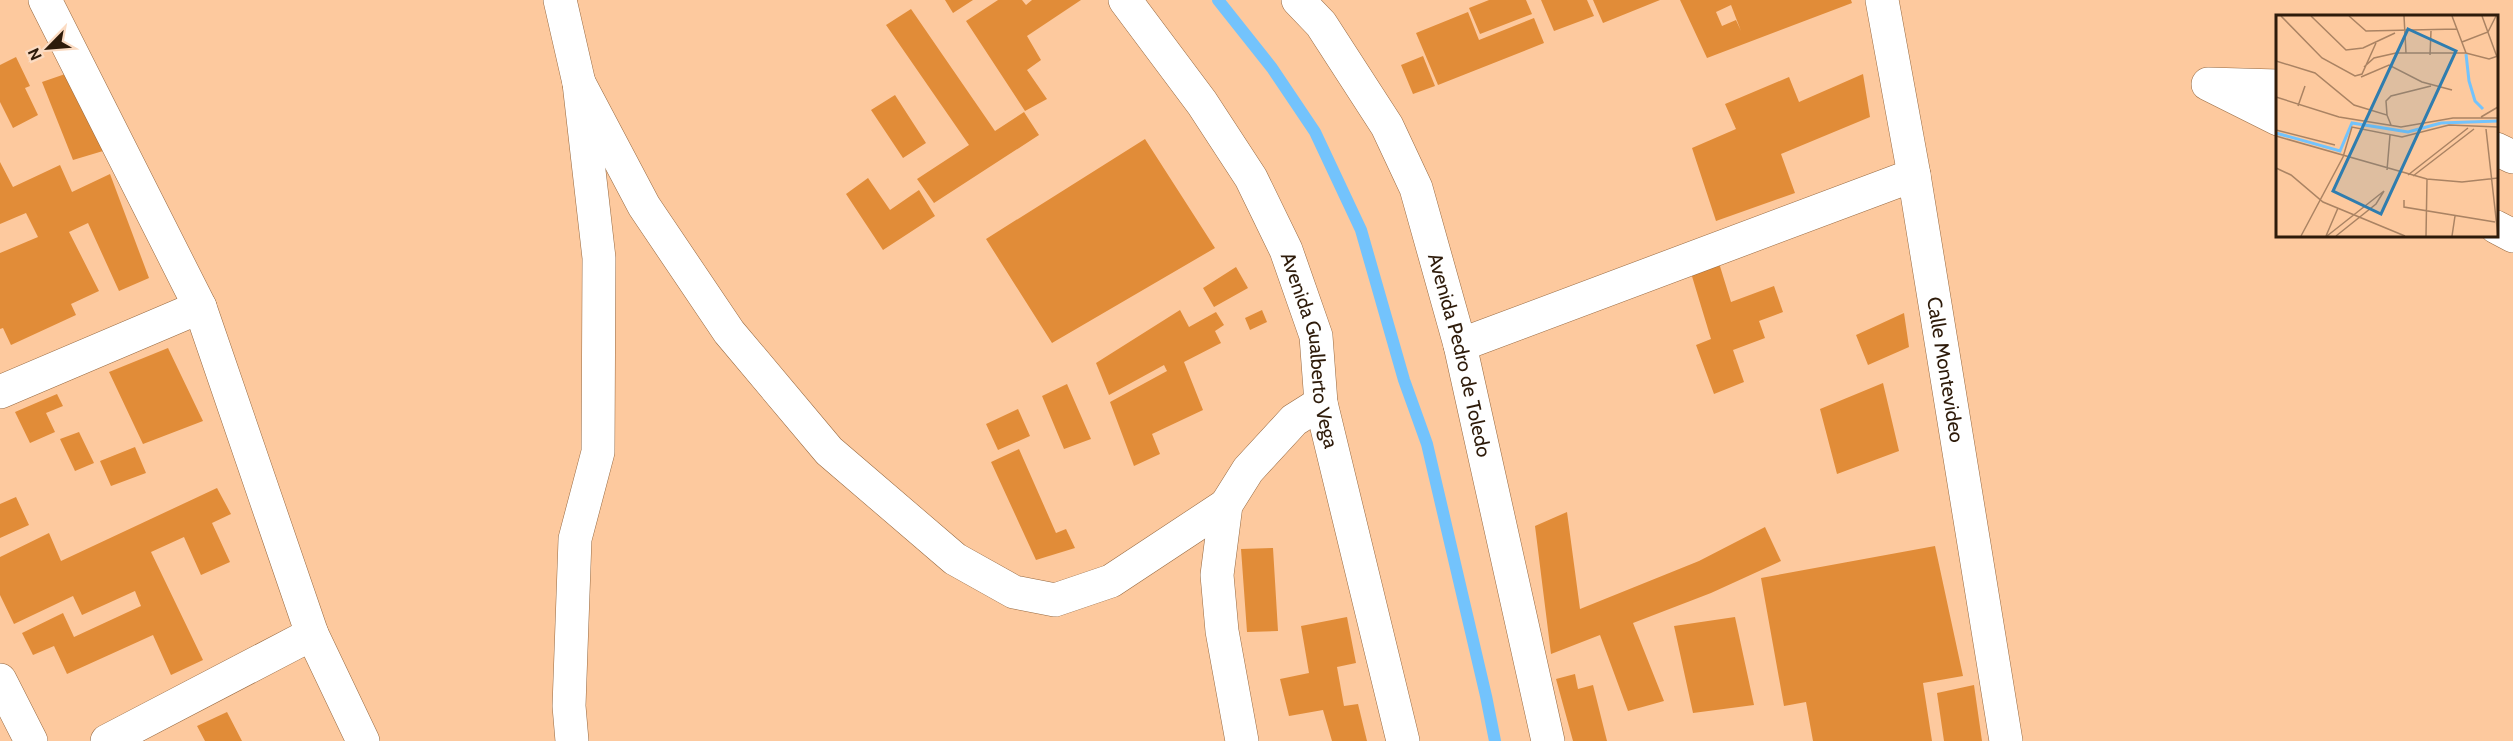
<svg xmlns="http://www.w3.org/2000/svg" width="2513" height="741" font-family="Cabin,sans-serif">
<rect width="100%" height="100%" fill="#fdc99e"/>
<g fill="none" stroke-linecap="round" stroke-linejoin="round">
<path stroke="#73c3fc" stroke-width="12" d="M1218 0 1272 68 1315 132 1361 230 1404 380 1427 444 1486 696 1495 741"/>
</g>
<path fill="#e18c38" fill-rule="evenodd" d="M945 0H973L953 13Z
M998 0H1022L1026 5 1032 0H1081L1027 36 1041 60 1027 70 1047 99 1025 111 966 21Z
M1489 0H1526L1532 14 1480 34 1469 8Z
M1541 0H1587L1594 16 1554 31Z
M1593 0H1660L1603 23Z
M1680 0H1851L1852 3 1707 58ZM1731 5 1741 31 1736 20 1722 26 1716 12Z
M911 9 995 131 1024 112 1039 135 934 203 917 179 969 145 886 25Z
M1468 12 1479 40 1534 18 1544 43 1438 85 1416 33Z
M1423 56 1435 86 1413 94 1401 65Z
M16 57 30 86 25 88 38 115 13 128 0 102V65Z
M71 72 103 151 73 160 42 82Z
M1863 74 1870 117 1781 154 1795 193 1716 221 1692 148 1736 129 1725 104 1789 77 1799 102Z
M895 95 926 143 903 158 871 110Z
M1145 139 1215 248 1052 343 986 239Z
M0 162 13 187 60 165 72 192 110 174 149 278 119 291 88 223 69 232 99 291 71 304 76 315 11 345 3 328 0 329V253L38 237 26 213 0 224Z
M868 178 890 210 919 190 935 216 883 250 846 194Z
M1719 263 1731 302 1774 286 1783 312 1759 321 1765 338 1733 350 1744 382 1714 394 1696 345 1711 339 1691 273Z
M1236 267 1248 288 1214 307 1203 288Z
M1180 310 1189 327 1216 312 1224 325 1215 331 1221 343 1184 362 1203 410 1152 434 1160 454 1134 466 1110 402 1167 371 1164 365 1109 395 1096 363Z
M1262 310 1267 322 1250 330 1245 318Z
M1904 313 1909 347 1868 365 1856 335Z
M168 348 203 421 143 444 109 372Z
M1883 383 1899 451 1837 474 1820 409Z
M1067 384 1091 439 1064 449 1042 396Z
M57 394 63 406 46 413 55 432 30 443 15 412Z
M1018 409 1030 436 998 450 986 424Z
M79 432 94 463 75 471 60 439Z
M135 447 146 473 111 486 100 461Z
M1019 449 1056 533 1066 529 1075 548 1036 560 991 462Z
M217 488 231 514 212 523 230 562 201 575 184 537 151 552 203 660 171 675 153 635 67 674 54 646 33 655 22 633 63 613 74 637 141 606 135 591 82 615 73 596 14 624 0 595V557L49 533 61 561Z
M16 497 29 525 0 538V504Z
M1567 512 1580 609 1699 561 1765 527 1781 561 1711 593 1633 623 1664 701 1628 711 1600 635 1551 654 1535 526Z
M1935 546 1963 676 1923 683 1932 741H1813L1806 702 1784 706 1761 578Z
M1273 548 1278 631 1247 632 1241 549Z
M1347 617 1356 663 1337 667 1344 706 1358 704 1367 741H1332L1323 710 1289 716 1280 679 1309 673 1301 626Z
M1735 617 1754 705 1693 713 1674 626Z
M1575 674 1578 689 1593 685 1607 741H1573L1556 679Z
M1974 685 1982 741H1944L1937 693Z
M227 712 242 741H205L197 726Z"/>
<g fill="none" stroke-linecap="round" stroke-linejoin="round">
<g stroke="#96683f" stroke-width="34">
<g id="minor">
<path d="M45 0 200 307 312 634 363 741"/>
<path d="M560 0 579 83 599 258 598 452 575 539 569 706 572 741"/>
<path id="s1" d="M1125 0 1202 103 1251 178 1286 250 1316 336 1321 403 1403 741"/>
<path id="s2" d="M1298 0 1321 24 1387 126 1416 188 1460 345 1548 741"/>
<path id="s3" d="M1882 0 1914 175 2006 741"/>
<path d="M579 83 644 206 729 332 829 451 955 559 1014 592 1055 600 1111 581 1226 505"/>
<path d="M2278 86 2208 84 2278 119"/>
<path d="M2496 149 2513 157"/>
<path d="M2496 227 2513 236"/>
<path d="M1460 345 1914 175"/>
<path d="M0 392 200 307"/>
<path d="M0 680 31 741"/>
<path d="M107 741 312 634"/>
<path d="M1242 741 1222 631 1217 575 1226 505 1248 470 1294 420 1321 403"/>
</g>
</g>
<use href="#minor" stroke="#fff" stroke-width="33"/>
</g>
<g text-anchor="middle" stroke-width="4.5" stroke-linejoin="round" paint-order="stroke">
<g font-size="20" fill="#2e1b0a" stroke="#fbdbc2">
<text dy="7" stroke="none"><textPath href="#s1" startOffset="402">Avenida Gualberto Vega</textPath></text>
<text dy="7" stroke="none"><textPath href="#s2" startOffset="396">Avenida Pedro de Toledo</textPath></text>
<text dy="7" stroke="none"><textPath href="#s3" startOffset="375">Calle Montevideo</textPath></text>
</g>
</g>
<g transform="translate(2276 15)">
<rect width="222" height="222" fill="#fdc99e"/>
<path fill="none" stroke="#73c3fc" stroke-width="3" d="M190 39 193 66 199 86 207 94M0 118 64 136 76 108 132 117 165 108 222 106"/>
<path fill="none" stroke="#aa8363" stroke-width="1.5" d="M5 1 46 43 79 61 86 59 100 28M35 1 70 35 87 33 119 18M73 1 90 16 181 14M128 1 130 38M176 1 190 38M206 1 221 42M186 27 212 17 220 1M154 40 155 16M0 46 39 58 78 90 111 100 115 110M88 52 98 43 120 38H190L213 44 222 41M85 62 113 50 146 67 176 75M0 82 63 102 125 112 177 103H222M22 91 29 71M111 100 110 86 115 81 155 71M205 102 222 92M210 114 222 221M0 115 59 130M0 121 151 164 186 167 222 163M0 153 15 160 47 187 129 221M111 155 114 120M132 160 192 113M137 161 198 114M128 185V192L219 207M25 221 67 142 76 112 126 122 173 110 222 112M50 221 62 193M51 221 108 176 100 189 60 221M150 221 151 164M176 221 179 201"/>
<path fill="#2f7daf" fill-opacity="0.15" stroke="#2f7daf" stroke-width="3" d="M132 14 180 36 105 199 57 176Z"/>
<rect width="222" height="222" fill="none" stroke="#2e1b0a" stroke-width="3"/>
</g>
<g transform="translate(48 48) rotate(245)" stroke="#fbdbc2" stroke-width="4.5" paint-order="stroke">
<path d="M0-4.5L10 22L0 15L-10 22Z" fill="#2e1b0a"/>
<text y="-9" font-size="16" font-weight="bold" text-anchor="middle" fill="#2e1b0a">N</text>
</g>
</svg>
